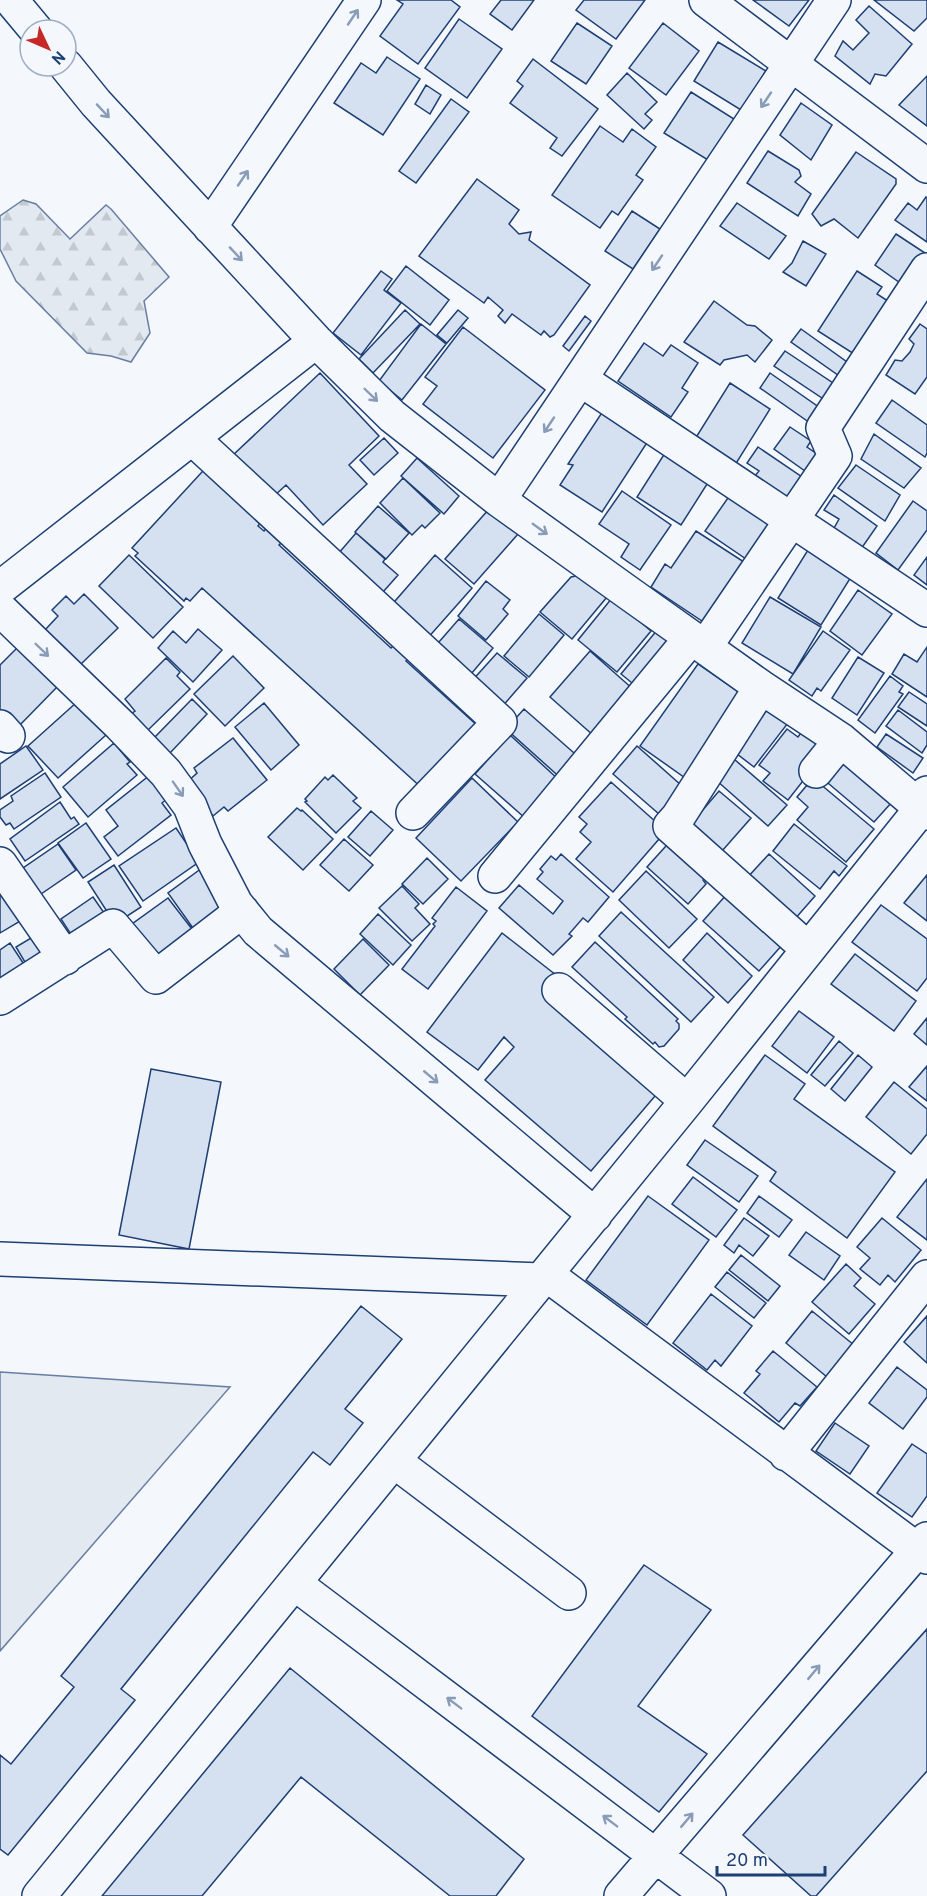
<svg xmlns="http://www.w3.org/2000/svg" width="927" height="1896" font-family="Overpass,sans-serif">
<defs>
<pattern id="forest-firs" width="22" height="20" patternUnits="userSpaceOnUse" patternTransform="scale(1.5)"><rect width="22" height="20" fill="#e3e9f0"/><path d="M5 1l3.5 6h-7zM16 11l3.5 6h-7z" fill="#c2c9d1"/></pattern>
</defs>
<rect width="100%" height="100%" fill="#f4f7fb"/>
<path fill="#e3e9f0" stroke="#687fa3" stroke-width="1.5" d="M0 1372 230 1387 0 1651Z"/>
<path fill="url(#forest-firs)" stroke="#687fa3" stroke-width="1.5" d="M23 200 36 204 70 239 106 205 111 209 169 277 144 301 150 333 131 362 111 356 87 353 16 281 0 249V216Z"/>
<path fill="#d5e0f0" stroke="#1d3f73" stroke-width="1.5" d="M397 0H451L460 7 418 64 380 36 403 4Z
M501 0H534L512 30 490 14Z
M584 0H645L616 39 576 10Z
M753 0H809L789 26Z
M874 0H927V18L914 31Z
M869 6 912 44 886 76 875 74 870 84 835 56 843 41 853 50 869 33 856 20Z
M459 19 502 49 467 98 425 68Z
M577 23 612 46 586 84 551 61Z
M663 23 699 51 666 95 629 68Z
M718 42 766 71 741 110 694 81Z
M387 57 420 79 383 135 334 103 361 63 376 73Z
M533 59 598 109 562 156 550 148 557 138 510 103 523 86 517 81Z
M627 73 657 102 645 114 652 120 644 129 607 95Z
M927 76V126L899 105Z
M426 85 441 95 430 114 415 104Z
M691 92 734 119 708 160 664 133Z
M451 99 469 112 416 183 399 171Z
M801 103 832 125 811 160 780 135Z
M600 126 623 142 632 129 656 147 636 175 643 180 618 215 612 211 600 228 552 195Z
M768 151 799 170 801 176 795 182 811 194 798 216 747 183Z
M856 152 896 179V184L858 238 834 219 821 226 812 214Z
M477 179 519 210 509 224 519 234 531 232 529 240 590 285 554 335 550 337 544 331 541 335 512 314 505 323 498 316 503 310 488 297 484 303 419 256Z
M926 197 927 198V242L895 220 908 203 917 210Z
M737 203 786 236 769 259 720 226Z
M632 211 660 229 633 269 605 251Z
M896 234 925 253 903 285 875 265Z
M803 241 826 254 806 286 783 272 792 263Z
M406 266 449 300 430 325 387 291Z
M381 271 392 279 384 290 401 303 361 355 333 333Z
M857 271 882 287 877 294 891 303 854 354 818 331Z
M714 301 747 325 755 326 772 340 755 362 747 355 724 360 720 365 684 342Z
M405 310 420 324 373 373 359 359Z
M458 310 468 318 447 343 437 335Z
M585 316 591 321 569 351 563 346Z
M421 324 446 344 402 400 379 381Z
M920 324 927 329V377L915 394 886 375 895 360 902 361 910 352 914 344 909 339Z
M463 327 545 390 493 458 423 404 437 386 425 377Z
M801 329 854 367 845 380 791 342Z
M644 343 663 356 671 345 698 363 682 388 688 392 671 417 618 381Z
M785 351 839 387 828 402 774 366Z
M320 373 379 436 349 465 367 484 323 525 286 485 272 498 232 456Z
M770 373 823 410 813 425 760 388Z
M730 383 770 409 735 465 695 439Z
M892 400 927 425V453L925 457 876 423Z
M605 408 650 438 602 512 560 485 573 465 568 464Z
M790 427 811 441 807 447 817 454 805 471 774 449Z
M874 434 921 468 904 488 861 459Z
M384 438 398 453 374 475 360 460Z
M758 447 805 479 790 502 754 477 759 471 747 463Z
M665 453 709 481 681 525 637 497Z
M417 458 459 496 444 514 401 476Z
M213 460 270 512 258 526 264 531 272 522 287 537 279 545 391 648 400 639 415 652 406 661 480 728 424 790 202 588 190 601 186 598 184 601 135 556 138 553 132 548Z
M856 465 900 495 885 521 838 488Z
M403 478 440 513 425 528 422 525 412 535 380 503Z
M622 491 671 525 640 570 621 557 629 544 599 524Z
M730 495 774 525 749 561 705 531Z
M834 495 877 526 861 549 833 530 839 519 824 510Z
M913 501 927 511V530L898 570 876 553Z
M378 506 409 533 386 559 355 532Z
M489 509 518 534 474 584 445 559Z
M696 531 744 562 705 623 651 587 665 564 671 568Z
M356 533 385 559 383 562 398 575 376 600 332 561Z
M808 550 851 577 821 625 778 598Z
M129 555 183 607 153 638 99 586Z
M435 555 472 588 426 640 389 608Z
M927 557V585L914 575Z
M581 575 607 597 572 639 540 612 571 577Z
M486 581 510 600 503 609 508 614 486 640 458 616Z
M858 590 892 614 862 655 830 631Z
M84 594 118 628 80 665 45 630 58 616 52 610 66 596 74 604Z
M770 597 821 627 793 674 742 643Z
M612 598 651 631 617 672 578 640Z
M539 614 564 635 529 677 504 656Z
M459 619 493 648 466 680 432 650Z
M198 629 222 650 193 682 158 648 173 631 186 643Z
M658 629 678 645 642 691 621 674Z
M823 631 850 650 821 691 817 688 812 696 789 680Z
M18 647 58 686 18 727 0 710V665Z
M927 647V697L892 674 904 654 917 662Z
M590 651 634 690 594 736 550 697Z
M497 653 527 678 500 709 470 683Z
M233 656 264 688 225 726 194 694Z
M858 657 884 673 857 715 832 698Z
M166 658 180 672 177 676 190 689 147 731 131 714 135 711 125 699Z
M698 664 747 698 688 780 640 746Z
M890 676 903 686 899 692 903 694 875 733 858 720Z
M909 692 927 704V726L898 707Z
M192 699 207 714 170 753 154 738Z
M77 702 106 735 58 778 28 746Z
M264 703 299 745 271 770 235 727Z
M762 704 788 723 754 767 728 747Z
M524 709 582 760 564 781 506 729Z
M898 710 927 732V745L922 753 886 726Z
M787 729 798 737 803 730 828 749 788 800 763 781 770 773 759 765Z
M886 734 923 758 913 773 877 747Z
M510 735 559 780 525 818 475 774Z
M233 738 267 780 228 811 224 807 213 816 186 783 197 773 194 768Z
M114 743 130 762 127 764 137 775 88 817 63 787Z
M26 746 43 770 0 799V764Z
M637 746 690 793 667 821 613 774Z
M840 758 892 802 874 822 822 778Z
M734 759 787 805 768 826 716 780Z
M45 773 61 797 14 829 10 823 6 825 0 817V810L13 801 11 796Z
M150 775 168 798 162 803 171 815 118 856 104 837 118 826 106 810Z
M333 775 357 798 353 801 361 808 336 833 305 802 307 801 305 799 325 777 328 780Z
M472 778 518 822 461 881 416 838Z
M813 778 874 829 846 862 797 820 808 807 797 797Z
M611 782 666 831 613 892 576 859 591 842 580 832 587 824 579 817Z
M719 791 751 818 715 859 684 832Z
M60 802 71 819 74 817 79 824 25 861 10 839Z
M297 808 301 811 302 810 333 839 303 870 268 837Z
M371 811 393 830 370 856 348 837Z
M86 823 111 859 83 878 58 843Z
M794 824 847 866 839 876 834 871 820 889 773 851Z
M176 828 199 862 143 901 119 866Z
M675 836 712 869 703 880 706 884 688 904 647 867Z
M344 839 373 865 349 891 320 865Z
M58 844 76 870 41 894 23 868Z
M561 854 609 897 588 922 583 918 569 934 572 936 553 955 499 908 519 885 553 914 563 901 537 879 543 872 540 869 551 856 556 860Z
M769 854 815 896 794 920 747 878Z
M427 858 448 879 423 904 402 884Z
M114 865 141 907 115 924 88 882Z
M202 868 234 914 200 938 168 893Z
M646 871 697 919 669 948 619 900Z
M927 875V921L904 903Z
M0 884 22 920 0 933Z
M402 886 419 904 415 908 430 924 412 941 379 908Z
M456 887 487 911 428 989 402 969 435 926 433 924 436 921 432 918Z
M727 894 783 944 759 971 703 921Z
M93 897 109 920 76 942 61 919Z
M168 898 195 933 156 956 132 924Z
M881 905 927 939V978L917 991 852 942Z
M621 912 714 997 691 1022 599 936Z
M378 914 411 945 393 965 360 934Z
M41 932 57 959 32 974 16 947Z
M502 933 556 975 661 1089 591 1171 485 1080 514 1047 504 1037 478 1070 427 1032Z
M707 933 752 976 728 1003 683 960Z
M363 939 389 965 360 995 334 969Z
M595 942 678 1019 676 1021 679 1024V1029L664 1046 659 1047 655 1042 653 1044 625 1019 627 1017 572 967Z
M10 943 29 972 0 991V950Z
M855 954 916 1001 894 1031 831 984Z
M799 1011 834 1037 807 1073 772 1046Z
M927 1018V1045L914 1034Z
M839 1041 853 1053 825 1086 811 1075Z
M765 1055 805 1084 794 1099 895 1172 847 1238 770 1181 776 1172 713 1126Z
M858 1055 872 1067 845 1101 831 1089Z
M927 1066V1101L909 1087Z
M151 1069 221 1082 189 1249 119 1235Z
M894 1082 927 1109V1134L911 1154 866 1117Z
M705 1140 758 1176 739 1202 687 1165Z
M693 1177 737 1210 716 1237 672 1204Z
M927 1179V1240L897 1217Z
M648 1196 709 1240 647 1325 586 1280Z
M759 1196 792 1220 779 1237 747 1213Z
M744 1218 769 1236 753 1256 739 1245 734 1253 724 1245Z
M882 1218 921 1250 895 1282 888 1275 880 1285 860 1269 870 1258 857 1247Z
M806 1232 840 1256 824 1280 789 1255Z
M741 1255 780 1286 768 1301 729 1270Z
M846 1264 861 1278 854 1286 875 1304 849 1334 812 1302Z
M727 1272 766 1303 754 1318 715 1287Z
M711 1294 752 1326 721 1366 715 1360 707 1370 673 1343Z
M361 1306 402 1339 345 1409 363 1423 330 1465 313 1452 121 1689 135 1700 8 1855 0 1849V1755L11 1764 74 1687 61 1676Z
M812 1311 854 1345 827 1377 786 1343Z
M927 1316V1363L904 1342Z
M773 1351 817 1387 800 1406 795 1403 779 1422 744 1393 760 1374 756 1371Z
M897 1367 927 1390V1397L903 1429 869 1403Z
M835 1423 869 1446 850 1474 816 1451Z
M912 1444 927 1454V1496L912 1517 877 1493Z
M644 1565 711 1610 638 1706 707 1754 659 1812 532 1716Z
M927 1629V1771L816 1896H811L743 1835Z
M290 1668 524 1859 496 1896H450L301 1777 202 1896H102Z"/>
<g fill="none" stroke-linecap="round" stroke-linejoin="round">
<g stroke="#1d3f73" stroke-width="36">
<path id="minor" d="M11 0 36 30
M706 0 927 166
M66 66 96 103 316 341 392 416 499 500 630 594 761 687 841 740 927 813
M210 227 364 0
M580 379 927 610
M192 438 500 722 413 813
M499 500 834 0
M0 588 316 341
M0 609 120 725 166 773 190 806 205 844 236 904 258 931 595 1215
M705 647 835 456 823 428 927 270
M761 687 678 817 670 826 808 949
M0 727 8 736
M816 771 841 740
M0 864 65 958
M495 876 691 638
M559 990 687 1101
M0 998 113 926 156 977 242 911
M0 1259 541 1280
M546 1274 927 1557
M786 1454 927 1277
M394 1461 569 1593
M294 1583 709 1896
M39 1896 687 1101 912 820 927 793
M621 1896 927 1539"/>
</g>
<use href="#minor" stroke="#f4f7fb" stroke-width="33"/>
</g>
<defs><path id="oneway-shaft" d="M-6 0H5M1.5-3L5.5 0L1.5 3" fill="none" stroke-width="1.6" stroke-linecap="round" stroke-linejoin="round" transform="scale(1.5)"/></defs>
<g stroke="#889bb7">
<use href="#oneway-shaft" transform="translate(353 17) rotate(-56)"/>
<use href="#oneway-shaft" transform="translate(766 100) rotate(124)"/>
<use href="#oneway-shaft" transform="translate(103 111) rotate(47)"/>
<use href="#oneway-shaft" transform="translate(243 178) rotate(-56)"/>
<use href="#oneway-shaft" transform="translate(236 254) rotate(47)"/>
<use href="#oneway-shaft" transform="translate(657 263) rotate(124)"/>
<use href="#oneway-shaft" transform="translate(371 395) rotate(44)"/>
<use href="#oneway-shaft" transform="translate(549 425) rotate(124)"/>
<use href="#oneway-shaft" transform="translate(540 529) rotate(36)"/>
<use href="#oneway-shaft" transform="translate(42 650) rotate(44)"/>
<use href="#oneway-shaft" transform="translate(178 789) rotate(55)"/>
<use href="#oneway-shaft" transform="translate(282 951) rotate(40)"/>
<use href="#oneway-shaft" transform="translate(431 1077) rotate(40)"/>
<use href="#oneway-shaft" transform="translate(814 1672) rotate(-50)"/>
<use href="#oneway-shaft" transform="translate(454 1703) rotate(-143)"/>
<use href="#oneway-shaft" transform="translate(687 1820) rotate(-50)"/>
<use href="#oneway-shaft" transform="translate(610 1821) rotate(-143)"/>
</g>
<g transform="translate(48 48) rotate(134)"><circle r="28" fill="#f4f7fb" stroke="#9eadc5" stroke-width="1.5"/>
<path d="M0-4.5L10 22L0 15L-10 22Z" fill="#c62828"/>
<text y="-9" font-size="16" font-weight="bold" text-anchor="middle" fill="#1d3f73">N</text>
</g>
<path d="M717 1866v9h108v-9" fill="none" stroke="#1d3f73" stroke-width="3"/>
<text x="726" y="1866" font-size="18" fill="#1d3f73" stroke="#f4f7fb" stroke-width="4.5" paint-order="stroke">20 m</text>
</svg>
